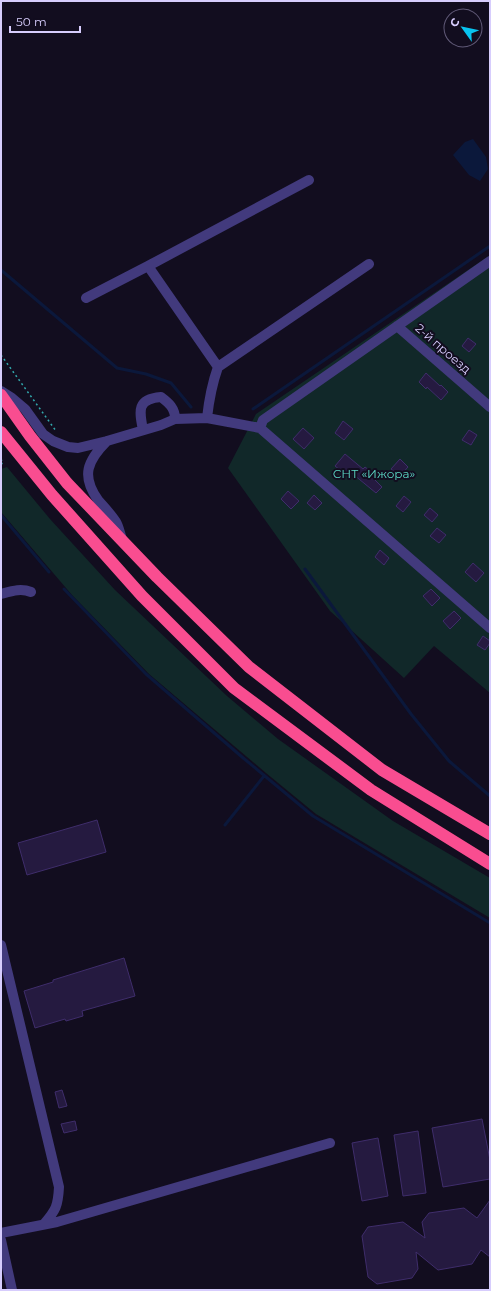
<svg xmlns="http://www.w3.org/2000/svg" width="491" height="1291" font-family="Montserrat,sans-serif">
<rect width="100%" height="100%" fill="#120d1f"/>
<path fill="#112829" d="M490 255V693L434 646 404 678 330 611 228 468 256 414Z
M7 467 50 519 115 590 227 696 278 739 393 821 490 878V918L316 814 266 773 149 674 72 595 1 512V469Z"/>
<path fill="#0b183b" d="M473 139 486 157 488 169 480 181 469 175 453 155 465 142Z"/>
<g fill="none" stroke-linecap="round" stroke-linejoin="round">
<path stroke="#0b183b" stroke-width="3" d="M1 270 117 368 146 374 171 383 191 407
M253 409 490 246
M1 515 49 572
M305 569 411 714 449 761 490 796
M64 589 146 674 242 757 313 816 490 923
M225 825 264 776"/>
</g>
<path fill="#251a40" stroke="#3f2d6b" d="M468 338 476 344 469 352 462 346Z
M426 373 440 386 441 385 448 392 441 400 427 387 426 389 419 382Z
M343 421 353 429 344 440 335 433Z
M303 428 314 438 304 449 293 439Z
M469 430 477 435 471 445 462 440Z
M345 454 363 469 365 467 374 474 372 477 382 487 376 493 348 470 345 474 335 466Z
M400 459 408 467 400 476 391 469Z
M288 491 299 501 291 509 281 499Z
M314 495 322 503 315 510 307 503Z
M404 496 411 502 403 512 396 506Z
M430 508 438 515 432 522 424 515Z
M437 528 446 535 439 543 430 536Z
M380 550 389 558 384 565 375 557Z
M473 563 484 573 476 582 465 572Z
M431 589 440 598 432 606 423 596Z
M454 611 461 618 450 629 443 621Z
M483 636 490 641V643L485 650 477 645Z
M97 820 106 852 27 875 18 843Z
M124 958 135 996 82 1011 83 1016 66 1021 65 1019 35 1028 24 991 53 982V980Z
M62 1090 67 1106 59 1108 55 1092Z
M482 1119 490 1160V1179L443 1187 432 1128Z
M75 1121 77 1130 64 1133 61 1124Z
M418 1131 426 1193 403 1196 394 1135Z
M378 1138 388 1196 362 1201 352 1143Z
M490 1200V1257L481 1250 472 1264 438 1270 416 1252 418 1269 412 1278 377 1284 368 1277 362 1236 368 1227 403 1222 425 1238 422 1222 429 1213 464 1208 477 1218Z"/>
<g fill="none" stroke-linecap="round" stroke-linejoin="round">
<path stroke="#32a9ad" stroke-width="1.5" stroke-dasharray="2 3" stroke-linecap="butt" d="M1 355 56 431
M1 459 3 463 1 464"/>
<path stroke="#423a7d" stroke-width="10" d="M86 298 148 266
M397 326 490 407
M218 367 369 264
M1 391 12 398 25 409 43 434 53 441 68 447 78 448 107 441 161 425 175 419 207 418 260 428 490 628
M207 418C209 400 212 384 218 367L148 266 309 180
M260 428 263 420 490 261
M143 430C139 410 137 399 161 397 169 403 175 408 175 419
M107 441C87 461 81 476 98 500 104 507 111 514 116 522 119 527 120 534 122 539
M1 594C12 591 21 588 31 592
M1 945 59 1187C58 1206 56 1210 44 1224
M1 1233 57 1222 330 1143
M1 1240 12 1290"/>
<path stroke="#f94d90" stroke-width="12" d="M1 395 30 436 67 483 157 577 249 667 382 770 490 834
M1 432 52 495 142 596 234 688 371 790 490 864"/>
</g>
<g text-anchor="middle" stroke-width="4" stroke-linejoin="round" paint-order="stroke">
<g font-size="12" fill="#d7cdfd" stroke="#120d1f">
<text transform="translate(443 349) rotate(41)" y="4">2-й проезд</text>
</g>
<g font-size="12" fill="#5cdac6" stroke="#120d1f">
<text x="374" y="478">СНТ «Ижора»</text>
</g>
</g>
<rect width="491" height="1291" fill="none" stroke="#d7cdfd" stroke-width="4"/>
<g transform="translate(463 28) rotate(303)"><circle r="19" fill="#120d1f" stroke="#615a78"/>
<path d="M0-3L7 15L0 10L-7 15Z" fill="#08c3ef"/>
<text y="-6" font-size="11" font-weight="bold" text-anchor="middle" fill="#d7cdfd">С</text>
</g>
<path d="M10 26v6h70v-6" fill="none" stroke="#d7cdfd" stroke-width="2"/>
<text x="16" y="26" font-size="12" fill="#d7cdfd" stroke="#120d1f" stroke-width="3" paint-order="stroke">50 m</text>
</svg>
